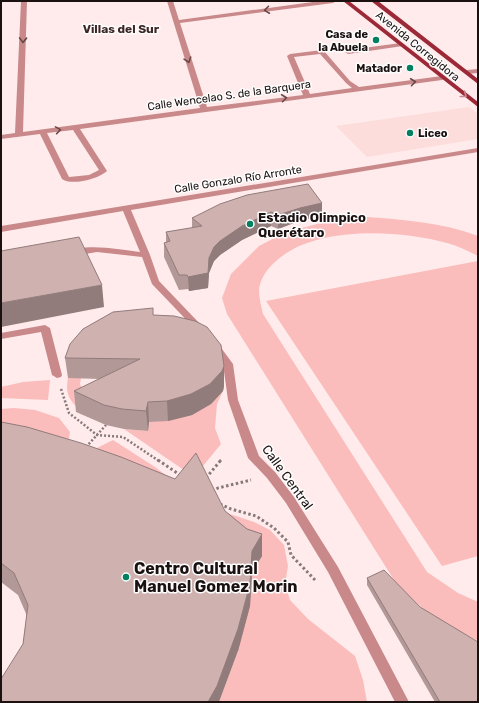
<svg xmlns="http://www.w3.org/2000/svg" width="479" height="703" font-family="Rubik,sans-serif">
<rect width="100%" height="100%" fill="#ffebeb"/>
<path fill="#fddcdc" d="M469 107 478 114V139L367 157 336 126Z"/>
<path fill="#fbbcbc" d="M367 217C405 220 441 222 478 236V256C468 251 458 246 447 243 399 230 314 225 275 262 267 269 260 279 259 290 259 297 261 306 263 314L427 572 458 593 478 602V641L433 617 399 588 227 314 222 298 231 274 259 246 284 233 317 224 335 220Z
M478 261V556L442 566 266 301Z
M68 378H81L80 384 86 398 80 410C69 400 65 393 68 378Z
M50 380 48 400 1 398V387L23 382Z
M223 391 217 404 215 428 221 444 194 477 124 429 148 431 149 422C183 416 198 418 223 391Z
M14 408 35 410 59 418 70 432 67 449 1 442V409Z
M113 440 155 467 179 485 93 450Z
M206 506 254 522 270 530 284 545 288 566 285 584 290 600 308 619 355 656 363 680 367 702H219L238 651Z"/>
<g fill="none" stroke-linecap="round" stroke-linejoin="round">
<path stroke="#877979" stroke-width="2.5" stroke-dasharray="2 2" stroke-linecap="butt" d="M61 389 69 413 97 435 123 437 159 461
M86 447 106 425
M220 461 221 460"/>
<path stroke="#877979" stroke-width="3" stroke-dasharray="2.5 2.5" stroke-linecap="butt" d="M158 460 180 475
M206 478 221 460
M212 491 218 488 251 480
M220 504 231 509 256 516 274 528 288 542 291 555 316 581"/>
<path fill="#c9898a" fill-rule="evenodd" d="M21 1H27L23 132 200 108 167 1H173L179 20 320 1H336L333 3 180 23 207 107 303 95 287 56 290 54 322 50 324 51 350 81 359 87 442 76 445 78 442 80 80 129 107 171C99 179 71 186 62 179L40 134 1 139V135L15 133ZM320 54 346 83 352 88 310 94 294 57ZM73 130 99 170 89 175 69 177 47 133Z
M401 43 404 45 403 46 348 54 345 52 348 50Z
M478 69V73L467 74 464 72 467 70Z
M478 148V152L131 210 150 255 159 281 203 327 205 329 203 331H197L152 284 142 257 97 252 73 256 69 253C80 242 124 250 140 252L123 211 1 232V226Z
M45 325 50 328 62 375 61 377 57 378 52 375 41 332 1 339V333Z
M215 344 219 345 233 364 238 400 259 456 275 472 294 497 338 567 409 702H395L328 572 286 503 267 478 248 458 228 400 223 364 210 347Z"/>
<path fill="#9b2937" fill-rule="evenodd" d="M343 1H349L478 102V107Z
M371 1H378L478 79V84Z"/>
</g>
<path fill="#b29897" d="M322 203V216L299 221 278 229 271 226 242 240 220 255 214 261 209 273 208 288 189 291 188 289 179 290 164 257V243L166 242V232L192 228V218Z
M153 315 224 366V386L223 391 211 404 192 415 168 421 149 422 148 431 124 429 106 425 76 412 74 391 100 379 68 378 65 358Z
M1 422 225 511 247 529 262 534V556L252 572 250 606 238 651 23 644 27 616 18 595 1 582Z
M367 578 478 702H435L367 585Z"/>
<path fill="#917c7b" d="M322 203V216L299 221 278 229V215L300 208Z
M271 212V226L242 240 220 255 214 261 209 273 208 288 189 291 188 277 209 258 214 247 220 241 242 226Z
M102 285 104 307 1 327V303Z
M224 366V386L223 391 211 404 192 415 168 421 167 401Z
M148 402 149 422 148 431 146 411Z
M262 534V556L252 572 250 606 238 651 219 702H208L252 551Z"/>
<path fill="#cfb1b0" stroke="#917c7b" d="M308 184 322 203 300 208 278 215 271 212 242 226 220 241 214 247 209 258 208 273 188 277 187 275H179L164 243 170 241 166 232 202 226 192 218 220 204 247 195Z
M79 237 102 285 1 303V251Z
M153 308V315L174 316 195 321 207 327 221 345 224 366 222 371 210 384 191 394 167 401 148 402 146 411 122 409 104 405 74 391 140 359 65 358 70 344 83 329 113 312Z
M1 422 27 427 81 443 121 457 175 479 196 453 225 511 247 529 262 534 252 551 250 584 238 629 217 686 208 702H1V679L23 644 28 605 14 573 1 563Z
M384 570 420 607 478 642V702H440L367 578Z"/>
<defs><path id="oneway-chevron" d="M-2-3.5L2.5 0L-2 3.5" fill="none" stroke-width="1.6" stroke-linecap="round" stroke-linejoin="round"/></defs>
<g stroke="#694747">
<use href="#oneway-chevron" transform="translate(267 10) rotate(172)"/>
<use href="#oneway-chevron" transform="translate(23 40) rotate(92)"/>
<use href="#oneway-chevron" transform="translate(188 60) rotate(72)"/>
<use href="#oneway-chevron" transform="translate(413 82) rotate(-7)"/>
<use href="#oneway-chevron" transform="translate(284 98) rotate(-7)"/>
<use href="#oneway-chevron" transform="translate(58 130) rotate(-9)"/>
</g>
<use stroke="#c78890" href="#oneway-chevron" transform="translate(464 95) rotate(38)"/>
<g fill="#008061" stroke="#fdfdfd" stroke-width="1.5">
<circle cx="376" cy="40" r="4"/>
<circle cx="410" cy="68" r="4"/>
<circle cx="410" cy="133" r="4"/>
<circle cx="250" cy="224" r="4"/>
<circle cx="126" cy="577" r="4"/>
</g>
<g text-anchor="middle" stroke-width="3" stroke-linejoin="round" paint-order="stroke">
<g font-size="11" font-weight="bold" fill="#1b1111" stroke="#fdfdfd" text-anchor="end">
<text x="368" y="38">Casa de<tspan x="368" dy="13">la Abuela</tspan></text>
<text x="402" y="72">Matador</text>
<text x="418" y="137" text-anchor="start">Liceo</text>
</g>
<g font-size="11" fill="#1b1111" stroke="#fdfdfd">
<text transform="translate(418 46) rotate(39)" y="4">Avenida Corregidora</text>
<text transform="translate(229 95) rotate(-8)" y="4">Calle Wencelao S. de la Barquera</text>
<text transform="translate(238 179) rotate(-9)" y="4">Calle Gonzalo Río Arronte</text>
</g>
<g font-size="12" font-weight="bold" fill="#3d2626" stroke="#fdfdfd">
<text x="121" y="33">Villas del Sur</text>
</g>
<g font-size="13" font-weight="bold" fill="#1b1111" stroke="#fdfdfd" text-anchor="start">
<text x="258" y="222">Estadio Olimpico<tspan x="258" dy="15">Querétaro</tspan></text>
</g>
<g font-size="13" fill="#1b1111" stroke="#fdfdfd">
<text transform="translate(288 477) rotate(54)" y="5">Calle Central</text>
</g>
<g font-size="16" font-weight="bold" fill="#1b1111" stroke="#fdfdfd" text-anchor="start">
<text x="134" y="574">Centro Cultural<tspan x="134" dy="18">Manuel Gomez Morin</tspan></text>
</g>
</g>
<rect width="479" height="703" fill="none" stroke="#1b1111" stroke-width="4"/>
</svg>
